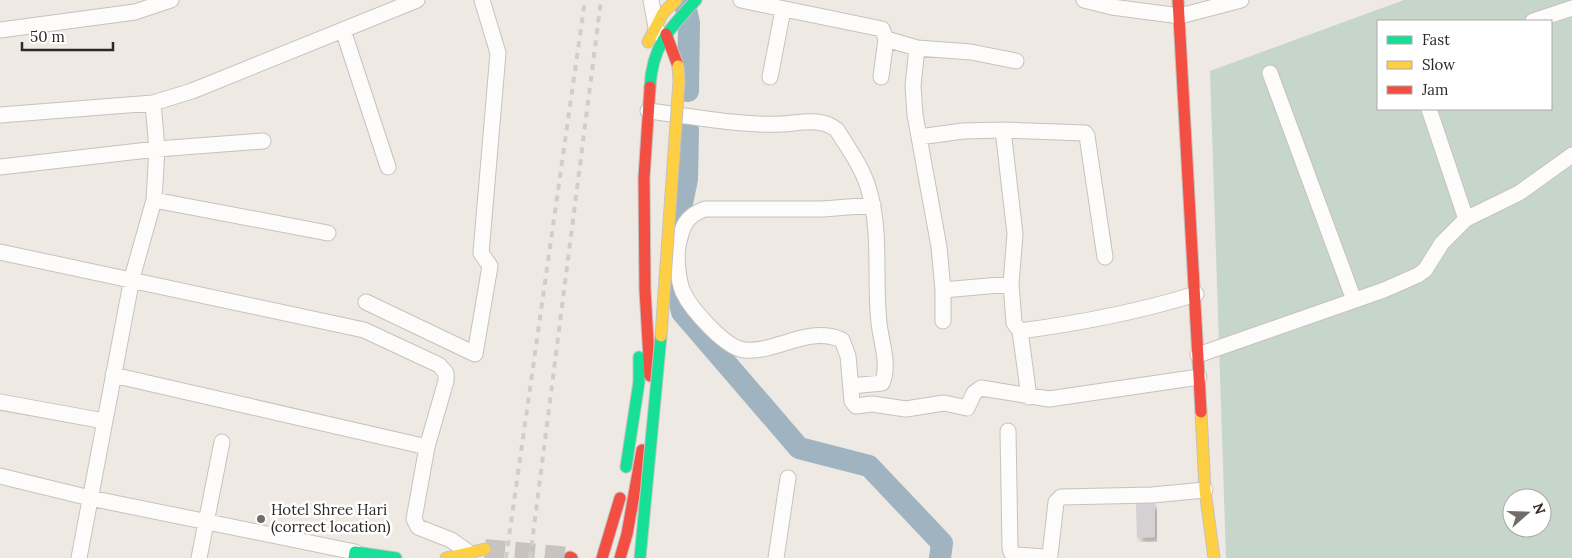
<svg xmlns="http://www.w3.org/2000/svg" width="1572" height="558" font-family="Lora,serif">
<defs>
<filter id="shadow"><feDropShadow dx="4.5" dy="4.5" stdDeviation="2.5" flood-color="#0004"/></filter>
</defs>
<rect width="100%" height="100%" fill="#efe9e4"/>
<path fill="#c6d6ca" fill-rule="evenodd" d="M1404 0H1572V558H1226L1210 71ZM1378 21H1551V109H1378ZM1512 498H1542V528H1512Z"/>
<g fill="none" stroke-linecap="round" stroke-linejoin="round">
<path stroke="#a0b3c0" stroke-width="22" d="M684 0 689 23 688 91
M676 233 687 179 688 130
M673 272 682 312 799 448 869 466 942 543 940 558"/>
</g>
<path fill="#d4d0d4" filter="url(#shadow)" d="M1136 503H1155V537L1137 538Z"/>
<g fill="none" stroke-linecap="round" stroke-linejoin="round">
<path stroke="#c8c3be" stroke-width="20" stroke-dasharray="20 10" stroke-linecap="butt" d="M485 549 570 557"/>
<g stroke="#c6c2bf" stroke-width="17">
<path id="street" d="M651 0 657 33
M741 0 882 29 886 39 917 48 971 52 1016 61
M1084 0 1112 7 1180 16 1241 0
M1533 21 1572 8
M0 30 135 12 171 0
M343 30 388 167
M917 48 913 86 915 115 939 247 943 290V321
M1270 73 1354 300
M770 77 783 10
M881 77 886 39
M1429 109 1466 219
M648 111C692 116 738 126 782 124 801 123 821 117 837 130 848 148 862 167 868 187 882 231 874 278 879 323 881 342 890 365 882 383L851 386
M0 115 153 103 192 91 417 0
M1003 130 1015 234 1011 284 1014 323 1020 331C1081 323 1138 312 1196 294
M919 137 963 131 1003 130 1085 133 1087 136 1105 257
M0 167 157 149 263 141
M154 200 328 233
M873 205 823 209H705C685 216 682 227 678 246 676 258 678 280 683 292 691 309 726 349 745 350 776 353 808 325 842 340L848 356 852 401 856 406 872 404 906 409 944 403 967 408 974 393 981 388 1049 399 1199 377
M0 252 364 330 439 365 446 373V381L427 447 414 519 418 527 451 540 468 552
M943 290 1011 284
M366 302 475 354 490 266 481 253 498 53 482 0
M1020 331 1029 397
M1198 355 1384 290 1418 275 1425 270 1442 243 1466 219 1519 193 1572 155
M113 375 427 447
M0 402 104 421
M1008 431 1010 547 1011 552 1016 555 1046 557 1050 555 1056 502 1061 497 1152 495 1205 490
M0 476 90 498 355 552
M79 558 132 278 154 200 157 149 153 103
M199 558 222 442
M776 558 788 478"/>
</g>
<g stroke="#c6c2bf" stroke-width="13">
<path id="fast" d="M650 87C652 46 669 29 696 0
M626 467 639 382V357
M354 558 355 552 396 558"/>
</g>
<g stroke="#c6c2bf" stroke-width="13">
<path id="slow" d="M648 42 663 13 676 0
M1201 412 1205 490 1214 558
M446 558 485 549"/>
</g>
<g stroke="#c6c2bf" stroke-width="13">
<path id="jam" d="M1178 0 1201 412
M666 34 678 66
M650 87 644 178 645 290 650 376
M570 557 572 558
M602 558 620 498
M620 558 627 534 642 450"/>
</g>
<use href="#street" stroke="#fdfcfb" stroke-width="15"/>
<use href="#fast" stroke="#16e098" stroke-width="11"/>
<use href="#slow" stroke="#ffcf43" stroke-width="11"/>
<use href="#jam" stroke="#f24e42" stroke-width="11"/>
<path stroke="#d0cecc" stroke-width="4" stroke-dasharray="6 6" stroke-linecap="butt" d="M506 558 585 0
M530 558 601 0"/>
<g stroke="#c6c2bf" stroke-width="13" stroke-linecap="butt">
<path id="fast-bridge" d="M640 558 661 336"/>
</g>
<g stroke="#c6c2bf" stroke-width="13" stroke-linecap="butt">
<path id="slow-bridge" d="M661 336 679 81 678 66"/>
</g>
<use href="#fast-bridge" stroke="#16e098" stroke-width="11"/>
<use href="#slow-bridge" stroke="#ffcf43" stroke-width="11"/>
</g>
<circle fill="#716c68" stroke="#fff" stroke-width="2" cx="261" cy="519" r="5"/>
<g text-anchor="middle" stroke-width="5" stroke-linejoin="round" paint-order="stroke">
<g font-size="15" fill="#2d2926" stroke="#fff" text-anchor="start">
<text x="271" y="515">Hotel Shree Hari<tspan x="271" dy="17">(correct location)</tspan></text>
</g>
</g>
<rect x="1377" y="20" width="175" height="90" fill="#ffffff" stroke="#aba9a8"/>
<rect x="1387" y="36" width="25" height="8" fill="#16e098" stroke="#aba9a8"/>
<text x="1422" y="45" font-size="15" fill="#2d2926">Fast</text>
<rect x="1387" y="61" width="25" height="8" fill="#ffcf43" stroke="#aba9a8"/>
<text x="1422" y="70" font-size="15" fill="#2d2926">Slow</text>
<rect x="1387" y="86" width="25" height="8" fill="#f24e42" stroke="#aba9a8"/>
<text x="1422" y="95" font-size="15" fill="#2d2926">Jam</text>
<g transform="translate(1527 513) rotate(70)"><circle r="24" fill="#ffffff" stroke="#aba9a8"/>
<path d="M0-4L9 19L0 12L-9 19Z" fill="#716c68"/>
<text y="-8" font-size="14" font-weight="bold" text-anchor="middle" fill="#2d2926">N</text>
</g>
<path d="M22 42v8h91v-8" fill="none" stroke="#2d2926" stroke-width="2.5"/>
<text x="30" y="42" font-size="15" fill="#2d2926" stroke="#ffffff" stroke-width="4" paint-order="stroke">50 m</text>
</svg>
